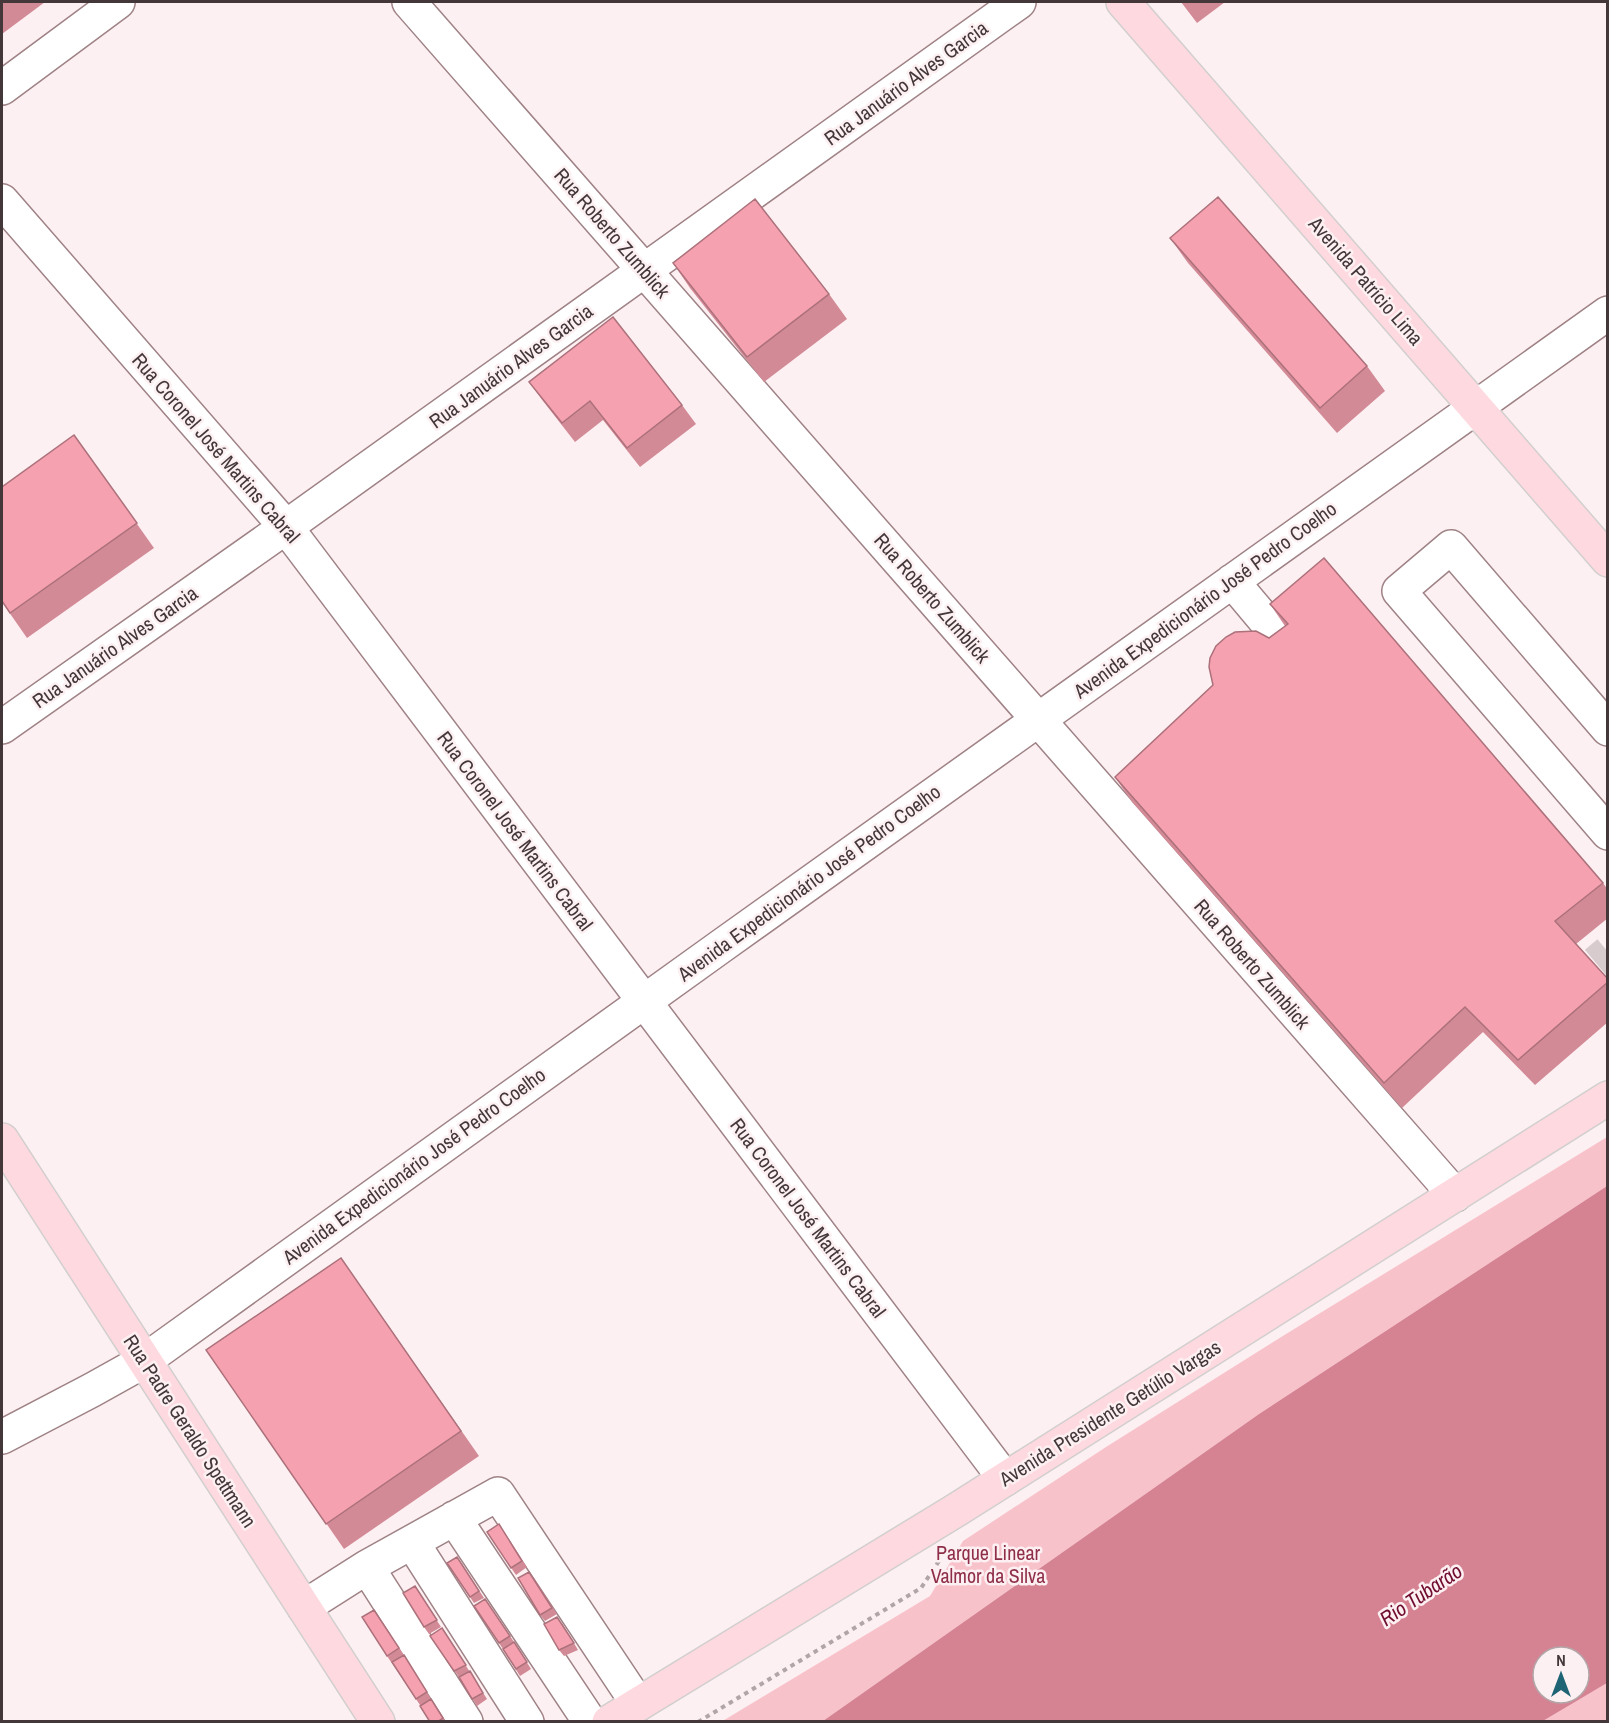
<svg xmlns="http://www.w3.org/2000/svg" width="1609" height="1723" font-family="'Archivo Narrow',sans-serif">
<rect width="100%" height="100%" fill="#fdf0f2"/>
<path fill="#f8c2cb" d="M1607 1137V1186L1259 1414 823 1721 721 1722 930 1596 963 1541 1106 1447 1286 1334Z
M1607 1683V1721H1541Z"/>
<path fill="#d58393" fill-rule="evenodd" d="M1607 1186V1683L1541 1722 823 1721 1259 1414ZM1543 1657H1579V1693H1543Z"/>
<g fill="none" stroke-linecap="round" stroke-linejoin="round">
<path stroke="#d8cbcd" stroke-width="33" stroke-dasharray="33 16" stroke-linecap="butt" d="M1560 966 1573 981 1608 952"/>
<g stroke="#9e8286" stroke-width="36">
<path id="minor" d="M409 2 1455 1195
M2 88 118 2
M2 201 286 527 1005 1479
M1232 581 1295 656
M2 727 286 527 1019 2
M1608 729 1451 547 1399 591 1608 833
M2 1437 92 1390 144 1361 720 947 1608 313
M454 1518 590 1722
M412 1542 527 1722
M367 1567 466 1722
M304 1607 367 1567 498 1494 638 1704"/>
</g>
<g stroke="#d2cfcf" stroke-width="36">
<path id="major" d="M1123 2 1608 560
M2 1140 378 1722
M609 1722 953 1512 1608 1098"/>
</g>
<path stroke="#b2a5a7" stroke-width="4" stroke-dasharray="4.5 4.5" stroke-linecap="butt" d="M698 1722 921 1588 939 1561"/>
<use href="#minor" stroke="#fff" stroke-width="33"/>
<use href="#major" stroke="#fed9df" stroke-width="33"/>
</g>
<path fill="#d38a97" d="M2 2H45L2 34Z
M1181 2H1225L1197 23Z
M1170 238 1367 366 1385 391 1337 433 1188 263Z
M673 263 829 294 847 319 764 382 690 288Z
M529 382 682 405 696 424 640 467 603 420 575 442 543 401Z
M74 435 154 548 27 638 2 602Z
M1270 604 1603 883 1608 890V918L1576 944 1608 979V1022L1535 1085 1483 1032 1402 1108 1132 802 1115 777 1213 685 1269 638 1285 626Z
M341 1258 479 1456 344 1549 206 1350Z
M499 1524 527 1567 516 1575 487 1532Z
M447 1563 462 1564 484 1598 474 1603Z
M534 1578 557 1614 545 1621 540 1615Z
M415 1586 441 1627 429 1634 424 1627Z
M485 1599 514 1642 512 1643 514 1642 531 1669 520 1676 503 1649 474 1606Z
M374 1610 408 1661 431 1699 425 1703 431 1699 446 1722H430L420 1705 387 1656Z
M562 1623 578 1650 564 1656 559 1650Z
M442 1628 487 1699 477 1706 459 1677 430 1636Z"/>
<path fill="#f5a1b0" stroke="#ac717b" stroke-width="1.5" d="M1218 197 1367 366 1320 408 1170 238Z
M755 199 829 294 747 357 673 263Z
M613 317 682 405 627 448 590 401 562 423 529 382Z
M74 435 137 523 10 613 2 601V487Z
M1324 558 1603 883 1555 921 1608 979V982L1518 1060 1465 1007 1384 1083 1115 777 1213 685 1209 667 1210 658 1216 646 1226 637 1235 632 1256 631 1269 638 1288 624 1270 604Z
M341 1258 461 1431 326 1524 206 1350Z
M499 1524 522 1561 511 1568 487 1532Z
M457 1557 479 1591 470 1597 447 1563Z
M529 1572 552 1608 540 1615 518 1578Z
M415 1586 437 1620 424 1627 403 1593Z
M485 1599 510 1636 499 1643 474 1606Z
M374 1610 399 1648 387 1656 362 1617Z
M557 1617 574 1643 559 1650 544 1624Z
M442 1628 466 1665 454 1671 430 1636Z
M514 1642 527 1662 516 1669 503 1649Z
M404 1655 427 1692 416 1699 392 1662Z
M470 1671 483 1693 472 1699 459 1677Z
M431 1699 443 1718 437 1722H430L420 1706Z"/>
<g text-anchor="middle" stroke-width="5" stroke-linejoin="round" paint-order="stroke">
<g font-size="20" fill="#433739" stroke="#fdf0f2">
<text transform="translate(906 83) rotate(-36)" y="7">Rua Januário Alves Garcia</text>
<text transform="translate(612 233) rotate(49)" y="7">Rua Roberto Zumblick</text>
<text transform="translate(1366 281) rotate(49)" y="7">Avenida Patrício Lima</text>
<text transform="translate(511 366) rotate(-36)" y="7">Rua Januário Alves Garcia</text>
<text transform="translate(216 448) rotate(49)" y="7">Rua Coronel José Martins Cabral</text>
<text transform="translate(932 598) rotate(49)" y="7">Rua Roberto Zumblick</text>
<text transform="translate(1205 600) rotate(-36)" y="7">Avenida Expedicionário José Pedro Coelho</text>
<text transform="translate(115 647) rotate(-35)" y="7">Rua Januário Alves Garcia</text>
<text transform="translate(515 831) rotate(53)" y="7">Rua Coronel José Martins Cabral</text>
<text transform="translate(809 883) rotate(-36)" y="7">Avenida Expedicionário José Pedro Coelho</text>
<text transform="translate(1252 964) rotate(49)" y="7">Rua Roberto Zumblick</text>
<text transform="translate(414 1166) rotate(-36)" y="7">Avenida Expedicionário José Pedro Coelho</text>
<text transform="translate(808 1218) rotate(53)" y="7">Rua Coronel José Martins Cabral</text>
<text transform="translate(1110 1413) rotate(-32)" y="7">Avenida Presidente Getúlio Vargas</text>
<text transform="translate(190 1431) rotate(57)" y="7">Rua Padre Geraldo Spettmann</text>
</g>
<g font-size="20" fill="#8f2e48" stroke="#fdf0f2">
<text x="988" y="1560">Parque Linear<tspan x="988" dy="23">Valmor da Silva</tspan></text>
</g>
<g font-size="21" font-style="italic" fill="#700c2f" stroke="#fdf0f2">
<text transform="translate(1421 1595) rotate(-34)" y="7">Rio Tubarão</text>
</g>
</g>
<rect width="1609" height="1723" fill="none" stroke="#433739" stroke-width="6"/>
<g transform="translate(1561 1675)"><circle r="28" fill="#fdf0f2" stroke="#b3a6a8" stroke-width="1.5"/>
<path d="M0-4.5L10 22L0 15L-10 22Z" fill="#1e6475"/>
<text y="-9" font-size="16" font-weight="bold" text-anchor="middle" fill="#433739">N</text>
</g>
</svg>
